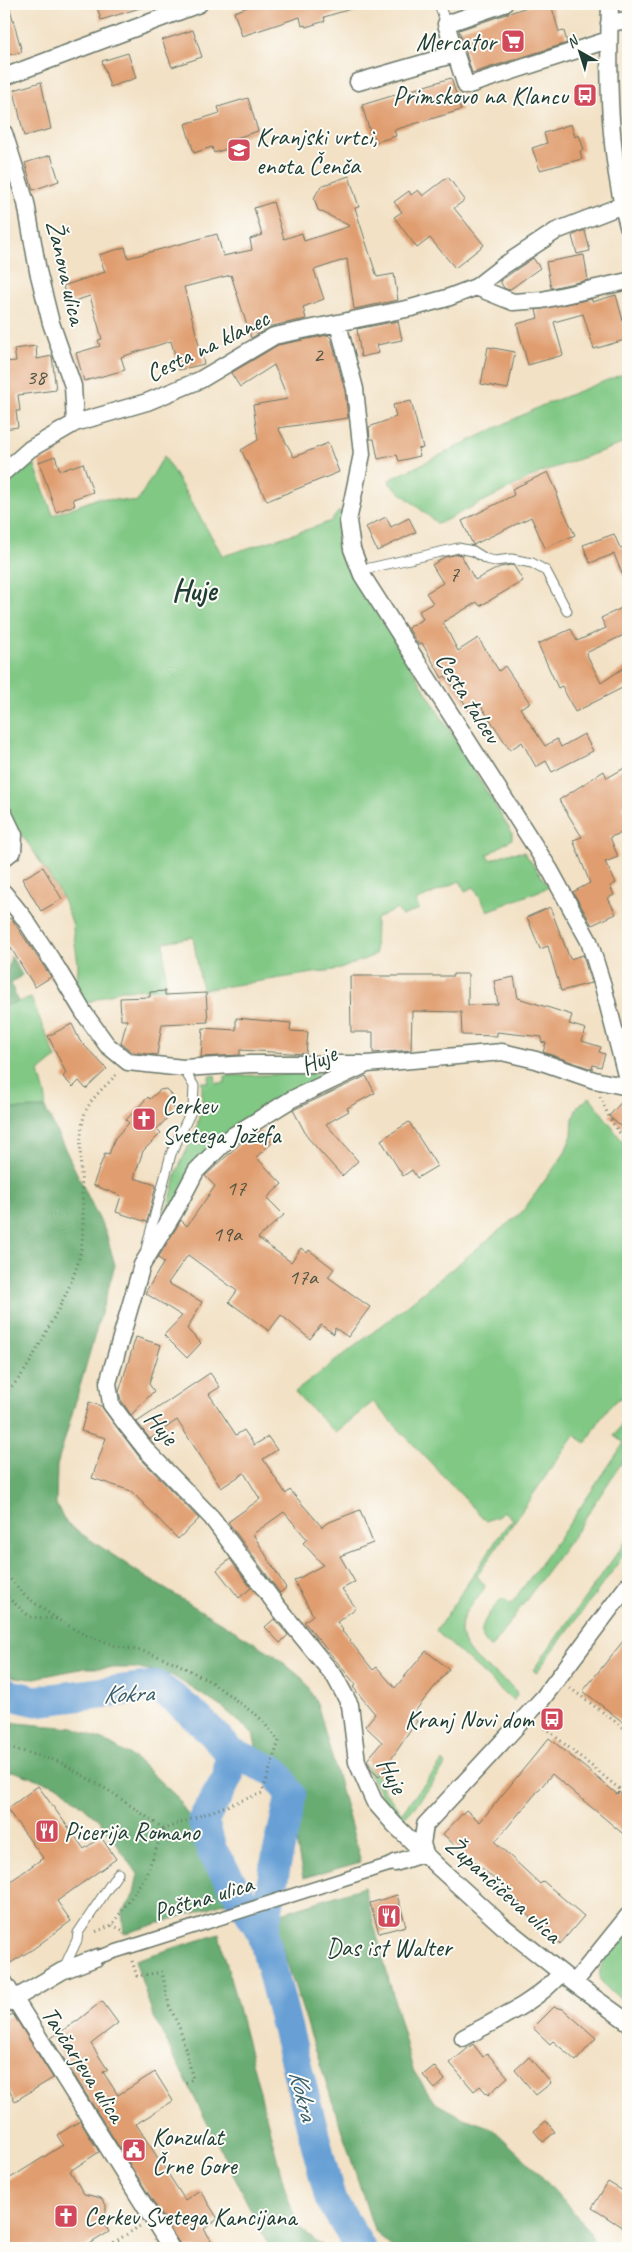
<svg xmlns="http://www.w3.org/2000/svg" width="632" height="2252" font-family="Caveat,sans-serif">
<rect width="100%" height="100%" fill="#fdfcf7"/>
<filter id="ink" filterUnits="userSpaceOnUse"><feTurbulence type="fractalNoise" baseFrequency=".02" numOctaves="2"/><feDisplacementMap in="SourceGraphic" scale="10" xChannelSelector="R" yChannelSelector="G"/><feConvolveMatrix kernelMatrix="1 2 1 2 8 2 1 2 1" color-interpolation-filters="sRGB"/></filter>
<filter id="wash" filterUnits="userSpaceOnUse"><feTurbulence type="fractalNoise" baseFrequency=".0096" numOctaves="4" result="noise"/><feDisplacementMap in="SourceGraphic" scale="20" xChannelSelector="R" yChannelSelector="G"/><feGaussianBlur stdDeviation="1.12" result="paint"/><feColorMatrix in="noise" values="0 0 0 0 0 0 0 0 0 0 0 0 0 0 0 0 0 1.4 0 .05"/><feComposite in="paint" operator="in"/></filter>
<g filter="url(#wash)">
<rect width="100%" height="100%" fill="#f2e1c5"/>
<path fill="#80c884" stroke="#50825c" d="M628 372V442L542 472 438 524 390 484 389 480 541 406Z
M31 455 53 515 98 498 137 502 164 456 223 556 318 526 331 521 339 511 343 514 356 577 512 833V839L487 855 491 860 508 853 524 852 549 887 488 911 474 887 465 891 460 881 416 901 419 909 402 916 397 909 376 919 375 955 340 969 202 990 193 937 164 942 166 989 121 990 86 1003 77 985 78 964 72 922 61 895 30 846 11 822 4 806V482Z
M31 998 56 1058 39 1072 46 1098 45 1108 4 1109V1006Z
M334 1073 226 1135 155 1239 170 1201 177 1171 196 1130 202 1104V1082H209V1076L215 1075 216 1083H225V1076Z
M590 1097 628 1149V1395C608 1399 597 1427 586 1443L574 1435 477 1576 485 1586C481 1598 467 1606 463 1618 451 1655 496 1669 516 1691L517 1695 513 1701 436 1631 503 1530 513 1519 503 1511 499 1516 486 1521 373 1402 335 1433 295 1392 394 1316 522 1212 564 1154 572 1135 573 1119 577 1107Z
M628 1415V1453L576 1532 491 1648C470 1631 490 1613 502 1598L511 1604 567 1527 624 1443 614 1436Z
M628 1538V1547L614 1569 536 1673 533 1670Z
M443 1761 446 1765C431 1784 419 1805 401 1821L381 1795 364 1764 379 1777 377 1780 401 1813Z
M624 1937 628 1940V1999L626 2002C606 1988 589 1979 608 1955 613 1949 618 1942 624 1937Z"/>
<path fill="#68ac72" stroke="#447453" d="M11 956 22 975 11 984 18 1002 4 1006V977L7 974Z
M45 1108 106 1233 115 1265 57 1466 56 1504 67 1524 147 1578 273 1654 303 1679 317 1703 361 1862 303 1878 288 1799 259 1758 253 1734 223 1708 171 1675 139 1668H85L30 1679 9 1676 4 1673V1109Z
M4 1719 17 1723 74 1728 107 1742 137 1760 176 1796 195 1826 205 1835 215 1857 227 1902 124 1934 122 1913 133 1897 138 1874 99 1820 61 1787 15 1772 4 1773Z
M364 1887 413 2070 434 2102 461 2117 492 2128 535 2169 591 2232 594 2248H393L374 2230 272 1916Z
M219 1934 286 2193 299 2227 325 2248H270L152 2013 135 1960Z"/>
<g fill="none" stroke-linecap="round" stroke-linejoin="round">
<path stroke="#68a0d6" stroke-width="31" d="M4 1691 7 1694 36 1701 157 1686C185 1705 208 1726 230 1752L228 1777 203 1820 212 1851 263 1934 330 2198 360 2248
M230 1752 276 1772 291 1796 275 1867 263 1934"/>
</g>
<g id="blocks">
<path fill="#e09e70" d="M96 4H142L143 7 101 20Z
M257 4H356L357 7 324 17 325 21 306 27 305 25 302 26 300 17 242 36 234 12Z
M536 4H551L559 32 564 31 567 43 472 73 459 30Z
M4 5H9L22 52 4 56Z
M193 30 202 57 172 67 162 40Z
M128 53 136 78 110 87 102 61Z
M451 78 461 110 394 130 396 136 376 142 374 136H371L362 105Z
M41 82 51 129 24 136 14 90Z
M248 98 258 131 230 140 233 147 214 153 212 147 194 153 185 124 220 113 218 107Z
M571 124 575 137 579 135 584 150 580 151 582 159 540 170 532 148 547 143 544 133Z
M51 155 59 181 33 190 25 163Z
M349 176 359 207 355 208 377 277 394 274 398 300 354 309 347 259 314 270 324 299 303 307 306 319 272 326 251 338 231 275 184 287 204 364 179 370 171 341 121 357 125 370 84 381 76 353 100 346 98 340 102 339 90 296 68 303 63 286 105 272 99 255 125 247 128 258 217 234 223 256 252 250 250 239 262 235 254 208 273 202 284 239 302 233 304 241 350 226 318 210 314 198 321 186Z
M448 177 465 200 454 208 484 245 455 268 430 238 417 248 394 217 402 212 394 202 409 191 411 195 418 190 423 196Z
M582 231H585L590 251 577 254 572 236Z
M584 255 588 280 551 288 546 262Z
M533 258 540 268 509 290 504 288 500 281Z
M616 295 628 339 594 349 583 314 554 322 563 355 528 365 517 324 538 318 536 310 592 299V302Z
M398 321 402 340 377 345 379 353 361 357 357 329Z
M328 335 331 338 345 391 348 418 278 428 294 457 328 443 339 472 267 501 241 450 258 440 253 405 288 399 274 365 240 387 231 373 278 345Z
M36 346 37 359 52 356 56 390 18 395 20 411H16L18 427 4 429V362L16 361 14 349Z
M488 347 515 352 508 389 481 384Z
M411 401 423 448 418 449 420 456 399 461 397 455 378 459 374 439H370L369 427 396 417 393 405Z
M55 456 60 471 83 463 93 492 73 499 75 505 56 512 39 462Z
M548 472 558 494 556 495 575 535 545 548 531 517 473 545 462 521 514 495 512 489Z
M386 517 391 527 409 518 416 532 377 551 366 527Z
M614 534 620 548 628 545V588L614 554 590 563 583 545Z
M458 554 461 555 475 580 500 567 511 565 514 566 523 581 480 606 477 602 443 622 458 651 478 638 499 671 505 666 530 703 520 708 545 746 557 739 561 747 584 734 593 751 552 772 546 761 536 767 522 742 510 750 481 706 471 712 445 676 442 678 422 643 419 645 408 628 423 619 419 611 433 603 426 593 443 583 432 565 445 557Z
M628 605V633L586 653 601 683 628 665V685L575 712 562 686 558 688 538 644 571 629 577 641 606 628 601 618Z
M628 766V802L622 806 628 823V831L610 837 618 857 605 862 616 883 610 886 614 895 608 898 616 914 592 925 573 892 590 883 573 840 582 837 559 800 604 771 607 778Z
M43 867 62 899 41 911 22 879Z
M550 907 570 959 583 955 591 983 561 991 548 946 540 949 527 917Z
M11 918 51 977 35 987 4 937V922Z
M453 974H468V1005L498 1004 494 981 514 977 518 998 572 1015 569 1024 586 1029 582 1041 601 1047 599 1052 605 1054 601 1067 593 1065 592 1069 543 1052 546 1043 541 1042 542 1037 497 1032V1036L462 1035 461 1012 412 1011 411 1050 373 1053V1032H351L350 976H453Z
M165 991V995L206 993 208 1022 162 1024 157 1055 132 1052 121 1043 127 1020H121L120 998 150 997V992Z
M236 1018 291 1023 290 1031 308 1032 306 1054 240 1050V1055L201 1057 203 1028 236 1030Z
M72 1024 80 1041 107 1069 86 1089 79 1081 73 1087 63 1077 66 1073 48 1036Z
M366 1076 375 1093 347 1108 349 1111 326 1124 358 1161 342 1176 308 1138 293 1110Z
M166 1089 172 1095 174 1111 157 1129 161 1133 143 1151 134 1178 156 1185 147 1222 116 1212 121 1196 93 1185 105 1153 109 1154 115 1138 129 1123 126 1120 148 1097 150 1099 160 1090Z
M626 1097H628V1133L609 1116Z
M409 1122 437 1166 417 1178 412 1170 403 1176 381 1140Z
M260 1131 272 1143 256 1157 282 1184 267 1198 284 1215 258 1238 291 1262 301 1248 307 1253 309 1250 334 1269 328 1277 370 1307 348 1337 335 1328 334 1334 321 1325 310 1339 281 1315 269 1331 229 1302 237 1291 188 1255 168 1283 202 1302 187 1329 201 1343 187 1358 164 1335 182 1316 145 1293 164 1262 158 1258 181 1220 187 1226 215 1186 205 1176 242 1142Z
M136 1337 161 1345 149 1384 154 1391 131 1415 121 1400 119 1392Z
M210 1373 220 1387 209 1394 236 1435 244 1430 254 1445 268 1437 277 1450 263 1459 286 1494 290 1490 322 1527 327 1523 360 1510 373 1543 340 1556 355 1582 342 1589 356 1608 337 1622 343 1630 342 1631 373 1670 377 1667 395 1688 426 1651 449 1669 411 1716 417 1721 379 1777 372 1771 367 1760 382 1742 365 1726 375 1714 353 1687 356 1685 304 1622 313 1615 294 1581 323 1565 303 1543 307 1539 284 1512 253 1534 286 1588 280 1593 228 1522 260 1499 244 1473 221 1488 177 1420 150 1439 137 1422Z
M89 1402 101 1406 140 1458 199 1519 178 1539 131 1491 92 1478 106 1438 81 1431Z
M230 1559 251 1588 239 1598 217 1570Z
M274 1619 288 1635 280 1643 265 1627Z
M628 1635V1726L583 1691Z
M549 1738 617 1794 619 1792 628 1799V1838L552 1774 495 1842 540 1884 543 1881 584 1916 560 1944 518 1907 521 1904 468 1855 466 1856 443 1834 466 1810 480 1822Z
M38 1786 84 1849 101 1837 116 1859 57 1901 71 1921 33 1949 4 1967V1886L43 1858 7 1809Z
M397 1895 406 1926 379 1933 370 1903Z
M102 2001 118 2023 91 2044 108 2070 103 2072 118 2095 155 2072 173 2101 136 2124 185 2200 200 2190 218 2219 204 2229 216 2248H181L179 2243 51 2038 77 2021Z
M554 2007 563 2009 596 2038 576 2061 553 2041 550 2044 533 2028Z
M13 2014 53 2078 15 2101 4 2081V2019Z
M473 2044 483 2057 487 2053 508 2077 488 2095 480 2086 474 2091 450 2063Z
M529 2057 551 2083 536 2095 515 2070Z
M434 2066 445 2080 435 2089 423 2075Z
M80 2121 99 2152 70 2171 84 2194 101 2198 106 2205V2212L101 2219 109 2232 83 2248H8L4 2242V2182L63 2145 57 2135Z
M546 2121 555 2132 543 2142 534 2131Z
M608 2182 628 2194V2231L592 2208Z"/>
</g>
</g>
<g filter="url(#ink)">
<use href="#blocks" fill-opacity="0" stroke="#697667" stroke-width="1"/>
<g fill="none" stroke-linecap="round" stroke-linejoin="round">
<g stroke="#697667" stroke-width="11">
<path id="service" d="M439 4 446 24
M361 570 458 548 473 551 486 559 495 561 511 559 532 563 546 571 567 611
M146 1249 171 1154 193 1107 194 1086 183 1068
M63 1970 77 1940 78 1933 118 1873"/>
</g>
<g stroke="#697667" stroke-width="15">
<path id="pedestrian" d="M369 1871 395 1863"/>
</g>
<g stroke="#697667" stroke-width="19">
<path id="minor" d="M504 4 446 24 466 86 608 40
M610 4C608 79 608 153 628 226
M609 23 628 20
M4 77 199 4
M358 82 455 54
M4 133 26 203 38 271 51 323 73 386 75 423
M476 287 513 302 542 300 628 281
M338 324 355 389 362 454 348 521 352 549 362 575 550 870 589 941 603 986 628 1083
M4 472 30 449 75 423 147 402 200 380 274 336 411 308 447 298 476 287 503 266 556 231 628 203
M4 814 14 835 13 851 4 858
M4 893 24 918 57 968 84 1013 107 1045 128 1062 183 1068 250 1064H362
M628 1087 594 1080 536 1060 502 1052 367 1064 292 1099 229 1138 196 1171 175 1211 142 1265 108 1383 111 1404 125 1423 148 1452 212 1518 277 1606 335 1677 350 1705 357 1762 374 1801 394 1824 437 1866 504 1927 574 1983 628 2022
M425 1853 422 1844 425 1825 543 1698 628 1585
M395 1863 425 1853
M4 1982 171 2248
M574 1983 628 1916
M4 2005 62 1971 98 1957
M463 2038C497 2019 536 2003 561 1973"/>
</g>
<path stroke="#697667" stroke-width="3" stroke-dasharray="1 4" stroke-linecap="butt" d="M600 1097 611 1121 628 1144
M4 1393C22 1380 33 1357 43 1338 57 1311 74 1283 80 1254 89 1211 74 1157 84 1116 88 1100 106 1086 117 1074
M4 1572 25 1596 57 1619
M4 1594 30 1617 57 1619 83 1634 116 1646 146 1652 176 1663 211 1682 259 1717 279 1741 262 1793 164 1829 145 1877 112 1925 93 1933
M570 1688 628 1731
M545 1728 628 1796
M4 1746 60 1762 111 1792 164 1829
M112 1925 122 1930 123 1934
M132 1961 137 1976 162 1972 169 2005 180 2029 193 2079 185 2083
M105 2248 140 2226"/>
<use href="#service" stroke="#fff" stroke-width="9"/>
<use href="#pedestrian" stroke="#fff" stroke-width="12"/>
<use href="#minor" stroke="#fff" stroke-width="16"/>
<g stroke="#697667" stroke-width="15" stroke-linecap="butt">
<path id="pedestrian-bridge" d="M98 1957 369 1871"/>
</g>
<use href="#pedestrian-bridge" stroke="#fff" stroke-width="12"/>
</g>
</g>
<defs>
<g id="supermarket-square" transform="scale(1.25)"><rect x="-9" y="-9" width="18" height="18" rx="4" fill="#d1495b" stroke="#fdfcf7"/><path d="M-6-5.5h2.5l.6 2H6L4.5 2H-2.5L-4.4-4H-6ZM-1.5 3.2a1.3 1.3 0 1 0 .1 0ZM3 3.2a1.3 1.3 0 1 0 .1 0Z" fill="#fff"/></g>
<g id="bus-square" transform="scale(1.25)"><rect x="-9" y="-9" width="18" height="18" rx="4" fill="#d1495b" stroke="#fdfcf7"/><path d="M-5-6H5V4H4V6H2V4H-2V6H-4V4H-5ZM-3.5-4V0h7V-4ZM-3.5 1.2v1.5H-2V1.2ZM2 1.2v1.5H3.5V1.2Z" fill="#fff"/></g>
<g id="school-square" transform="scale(1.25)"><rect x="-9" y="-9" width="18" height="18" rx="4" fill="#d1495b" stroke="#fdfcf7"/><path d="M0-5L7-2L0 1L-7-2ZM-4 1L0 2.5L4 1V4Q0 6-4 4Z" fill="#fff"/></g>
<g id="church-square" transform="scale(1.25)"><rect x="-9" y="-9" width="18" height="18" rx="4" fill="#d1495b" stroke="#fdfcf7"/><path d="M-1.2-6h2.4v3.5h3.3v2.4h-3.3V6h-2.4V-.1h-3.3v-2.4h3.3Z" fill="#fff"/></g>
<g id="restaurant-square" transform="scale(1.25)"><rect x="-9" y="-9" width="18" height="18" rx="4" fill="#d1495b" stroke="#fdfcf7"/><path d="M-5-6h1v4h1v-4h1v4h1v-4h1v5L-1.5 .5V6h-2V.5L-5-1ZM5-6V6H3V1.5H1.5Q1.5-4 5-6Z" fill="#fff"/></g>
<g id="civic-square" transform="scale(1.25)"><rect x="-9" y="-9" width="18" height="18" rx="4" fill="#d1495b" stroke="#fdfcf7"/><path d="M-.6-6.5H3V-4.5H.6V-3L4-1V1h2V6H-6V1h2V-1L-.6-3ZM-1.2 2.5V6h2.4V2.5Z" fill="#fff"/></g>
</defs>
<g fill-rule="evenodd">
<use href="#supermarket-square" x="513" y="41"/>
<use href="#bus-square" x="585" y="95"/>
<use href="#school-square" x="239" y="150"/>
<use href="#church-square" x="144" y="1119"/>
<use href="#bus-square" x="552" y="1719"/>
<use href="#restaurant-square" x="47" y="1831"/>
<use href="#restaurant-square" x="389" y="1916"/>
<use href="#civic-square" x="134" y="2150"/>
<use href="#church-square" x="66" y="2216"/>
</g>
<g text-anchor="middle" stroke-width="4" stroke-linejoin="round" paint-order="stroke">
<g font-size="22" fill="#4f5543">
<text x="318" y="362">2</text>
<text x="36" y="384">38</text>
<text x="454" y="581">7</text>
<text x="236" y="1195">17</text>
<text x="227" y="1241">19a</text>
<text x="303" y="1284">17a</text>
</g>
<g font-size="25" fill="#1f3d34" stroke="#fdfcf7" text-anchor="start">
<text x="496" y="50" text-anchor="end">Mercator</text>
<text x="568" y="104" text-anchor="end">Primskovo na Klancu</text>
<text x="256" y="145">Kranjski vrtci,<tspan x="256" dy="29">enota Čenča</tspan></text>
<text x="162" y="1114">Cerkev<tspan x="162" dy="29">Svetega Jožefa</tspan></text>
<text x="534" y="1728" text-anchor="end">Kranj Novi dom</text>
<text x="64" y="1840">Picerija Romano</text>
<text x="389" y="1956" text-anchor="middle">Das ist Walter</text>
<text x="152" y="2145">Konzulat<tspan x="152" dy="29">Črne Gore</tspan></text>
<text x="84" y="2225">Cerkev Svetega Kancijana</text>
</g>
<g font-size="25" fill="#1f3d34" stroke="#fdfcf7">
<text transform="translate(67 272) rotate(77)" y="9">Žanova ulica</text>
<text transform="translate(207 345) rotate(-26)" y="9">Cesta na klanec</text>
<text transform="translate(469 697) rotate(58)" y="9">Cesta talcev</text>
<text transform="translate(318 1059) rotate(-25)" y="9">Huje</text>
<text transform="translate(162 1427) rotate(49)" y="9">Huje</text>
<text transform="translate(393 1775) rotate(62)" y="9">Huje</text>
<text transform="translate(504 1889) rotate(42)" y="9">Župančičeva ulica</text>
<text transform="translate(203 1897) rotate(-17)" y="9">Poštna ulica</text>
<text transform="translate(84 2064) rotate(57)" y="9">Tavčarjeva ulica</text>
</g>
<g font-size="26" font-style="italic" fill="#39606d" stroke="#fdfcf7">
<text transform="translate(128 1693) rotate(-2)" y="9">Kokra</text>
<text transform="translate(304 2095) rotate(76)" y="9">Kokra</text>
</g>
<g font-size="30" font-weight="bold" fill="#1f3d34" stroke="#fdfcf7">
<text x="194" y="600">Huje</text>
</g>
</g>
<rect width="632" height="2252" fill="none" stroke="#fdfcf7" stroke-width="20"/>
<g transform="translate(580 52) rotate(321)" stroke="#fdfcf7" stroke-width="4" paint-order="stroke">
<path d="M0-4L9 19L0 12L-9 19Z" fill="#1f3d34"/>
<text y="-8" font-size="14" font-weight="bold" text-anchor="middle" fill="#1f3d34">N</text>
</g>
</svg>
